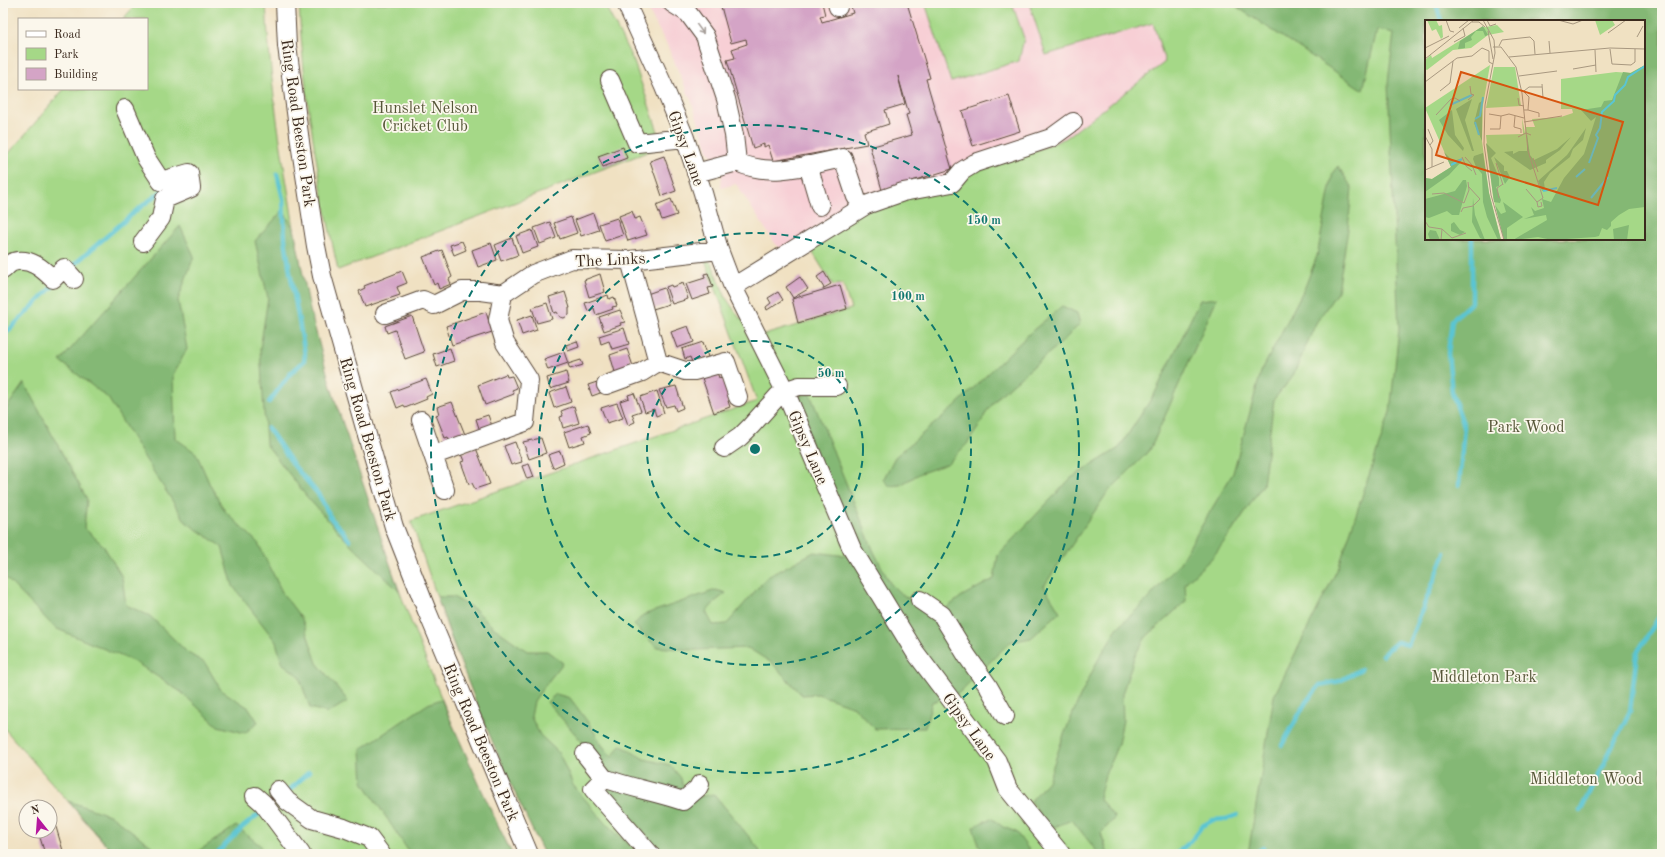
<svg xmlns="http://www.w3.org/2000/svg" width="1665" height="857" font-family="'Old Standard TT',serif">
<rect width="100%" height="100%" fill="#fbf7ec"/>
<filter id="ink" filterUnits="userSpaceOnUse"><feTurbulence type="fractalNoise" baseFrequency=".025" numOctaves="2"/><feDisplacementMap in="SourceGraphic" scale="8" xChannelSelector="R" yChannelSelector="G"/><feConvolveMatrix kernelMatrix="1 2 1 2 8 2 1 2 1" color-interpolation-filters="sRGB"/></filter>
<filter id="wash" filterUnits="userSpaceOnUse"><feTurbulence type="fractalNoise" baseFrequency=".012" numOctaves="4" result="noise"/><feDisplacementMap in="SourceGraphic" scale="16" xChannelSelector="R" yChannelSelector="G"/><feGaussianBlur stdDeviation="0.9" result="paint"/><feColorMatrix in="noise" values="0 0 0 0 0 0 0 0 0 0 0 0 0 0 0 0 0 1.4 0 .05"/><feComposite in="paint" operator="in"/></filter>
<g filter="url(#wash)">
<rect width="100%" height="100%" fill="#f0e1c2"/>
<path fill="#f7cfd5" d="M644 3H1246L1237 7 1066 138 780 251 736 184 721 188 722 173 718 160 709 153 691 100 667 45Z"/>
<path fill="#a5d887" stroke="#708152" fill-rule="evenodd" d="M137 3H266C269 66 277 127 288 190 294 230 301 269 309 309 323 367 343 424 361 480 403 609 452 732 512 854H114L3 727V160L64 89H147V19H123Z
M299 3H604L634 62 663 146 338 270C319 183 303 93 299 3Z
M925 3H1012L1024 38 1019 61 951 82Z
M1029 3H1662V854H544L489 733 451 638 411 521 757 401 705 260 709 261 712 264 726 298 739 317 764 335 851 309 843 284 833 285 803 237 830 219 1022 156 1066 138 1165 62 1153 23 1046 55ZM1426 21H1644V239H1426Z"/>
<path fill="#84b874" stroke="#607149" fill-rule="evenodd" d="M1246 3H1662V854H1248L1274 696 1339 566 1390 412 1399 329 1388 83 1394 33 1377 30 1363 90 1237 7ZM1426 21H1644V239H1426Z
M1338 166 1352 188 1348 229 1338 291 1316 323 1292 378 1274 399 1263 485 1233 530 1212 558 1185 583 1186 601 1146 637 1135 655 1122 694 1123 720 1118 744 1105 775 1099 798 1115 818 1101 833 1107 851 1110 854H1099L1072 820 1054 827 1047 825 1031 801 1048 781 1063 737 1079 699 1097 662 1117 628 1146 601 1179 564 1233 473 1261 372 1305 287 1317 256 1333 172Z
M283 210 294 229 310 310 332 391 399 591 344 538 307 497 266 444 260 349 268 298 255 241Z
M180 226 194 256 178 300 187 349 173 375 175 438 196 453 210 485 225 511 258 543 283 594 302 619 317 663 348 701 328 713 310 708 299 676 282 663 276 642 233 586 222 547 186 522 146 460 108 398 60 361Z
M1217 298 1150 450 1107 493 1044 586 1060 612 1031 638 1010 642 960 692 932 702 925 728 875 729 854 707 818 694 802 695 772 663 748 648 693 650 656 647 634 625 643 615 716 590 726 593 716 601 706 612 713 625 727 624 767 577 814 552 847 556 796 397 810 394 874 552 890 583 899 592 935 617 962 596 994 579 998 555 1071 478 1119 448 1155 393 1200 300Z
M1062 306 1077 313 1080 324 1062 342 1000 395 987 411 978 428 967 444 947 464 921 473 900 485 890 486 883 480 895 457 954 407 1032 331Z
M24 383 87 499 84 528 103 545 122 577 126 605 150 616 188 653 205 663 221 690 249 708 258 722 245 733 218 726 181 692 135 662 55 628 3 575V413Z
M437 597H453L476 610 493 627 527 651H547L563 663 546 684 534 701 531 717 540 735 559 753 573 785 604 822 639 854H544C503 771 467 685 437 597Z
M556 694 570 698 590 725 602 745 612 757 620 745 644 759 670 765 681 778 684 792 680 810 698 797 714 794 759 849 760 854H663L607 790 608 771 547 702Z
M441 699 493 815 512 854H413L409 852 363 782 361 749 428 704Z
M68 801 112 816 162 854H114Z
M991 818 1003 827 1016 832 1032 854H986L979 845 973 827Z
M236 826 261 846 257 854H194Z"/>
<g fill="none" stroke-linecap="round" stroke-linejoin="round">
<path stroke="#5ac5d3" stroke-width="4.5" d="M1436 3 1441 21
M70 268 137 210 167 187
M3 336 54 285
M269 402 290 374 304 361 305 354 290 272 285 239 283 199 277 174
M268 428 295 467 319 495 332 520 342 530 349 540
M1459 485 1464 426 1452 393 1448 353 1452 320 1472 302V239
M1382 655 1397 642 1408 645 1445 553
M1282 745 1306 702 1320 685 1340 681 1361 669
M285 794 309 772
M1580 811 1630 711 1637 653 1662 612
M216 854 243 827 264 810
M1176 854 1191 841 1202 826 1213 820 1226 819 1237 815
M1254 854 1263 848"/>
</g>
<g id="blocks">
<path fill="#d4a4c6" d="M720 3H822L825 15 820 16 822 22 853 13 850 3H907L930 78 926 79 952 169 882 190 870 147 912 135 906 115 909 114 898 76 905 104 885 110 889 124 864 132 867 144 773 161 768 145 764 147V144L753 148 727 60 735 58 732 49 747 44 746 39 731 43Z
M1009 96 1020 131 973 146 962 111Z
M623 147 627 158 603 167 598 156Z
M664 156 676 191 662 196 650 161Z
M671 199 677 215 662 220 656 205Z
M632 211 635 219 640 217 647 235 628 241 619 216Z
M593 213 599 230 581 236 575 220Z
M571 217 577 233 560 239 554 223Z
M617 218 623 235 605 241 599 224Z
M550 222 556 238 540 244 534 228Z
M532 230 538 247 522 253 516 236Z
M512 238 518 255 501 261 495 245Z
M462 241 466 250 454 255 450 245Z
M491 243 497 260 478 267 472 250Z
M442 250 452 277 449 279 451 284 439 289 437 283 434 285 423 257Z
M402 271 407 283 397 287 400 295 365 307 359 291 365 288 364 286Z
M824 272 831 284 824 288 817 277Z
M708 273 713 287 708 288 710 294 692 300 686 284 705 278 704 274Z
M600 274 605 292 589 297 584 280Z
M800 277 808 289 793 298 786 287Z
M683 283 688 299 672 304 666 287 671 285 672 287Z
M840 285 847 309 798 323 792 299Z
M664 288 669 304 653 309 647 294Z
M565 292 570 308H569V315L564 318 560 317 557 312 554 313 549 297Z
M778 292 783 300 767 310 766 307 771 303 768 298Z
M608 295 609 299 614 297 617 306 612 307 613 309 596 315 594 308 588 311 585 303Z
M547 303 552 319 537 323 532 308Z
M620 310 625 322 620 323 621 325 604 331 599 317Z
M486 312 492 332 452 345 446 326Z
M532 315 537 330 522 335 517 320Z
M412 316 424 352 405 359 395 330 387 333 385 326Z
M688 326 694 342 677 348 671 332Z
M624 328 629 344 612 349 609 341 601 344 599 336Z
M577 341 579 347 568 351 566 345Z
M703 342 708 357 692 362 690 357 685 359 682 349Z
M450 348 454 361 437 367 433 354Z
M627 349 633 366 615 372 610 355Z
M564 352 568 363 548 370 544 359Z
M581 360 583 365 570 369 568 364Z
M566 372 569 383 550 389 547 378Z
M717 372 719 378 722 377 731 400 728 401 730 407 714 413 702 378Z
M506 374 507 377 512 376 517 388 512 390 514 394 485 405 478 385Z
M426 379 432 394 426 397 427 399 405 408 404 405 397 408 391 392Z
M600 381 603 392 592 396 588 385Z
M676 386 683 408 676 411 674 405 666 407 659 390Z
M566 387 571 402 554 408 549 393Z
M657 391 664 413 656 416 654 409 645 412 640 397Z
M634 393 641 411 632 414 635 422 628 425 620 401 629 398 628 395Z
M452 402 466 437 450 443 448 437 445 438 436 415 439 414 437 407Z
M617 403 623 418 607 423 601 408Z
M574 406 579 423 563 428 560 417 563 416 561 411Z
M488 415 492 426 480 431 476 419Z
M588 424 591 433 583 436 585 442 569 447 564 432Z
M541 438 546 453 529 459 523 442Z
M515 442 522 462 511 465 504 446Z
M476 448 490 484 475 489 472 483 469 484 461 462 464 461 461 454Z
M560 451 564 463 553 468 548 455Z
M529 464 534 477 527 479 522 466Z
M50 807 64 854H45L38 831H50Z"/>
</g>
</g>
<g filter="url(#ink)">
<use href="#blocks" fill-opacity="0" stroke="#564537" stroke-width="1"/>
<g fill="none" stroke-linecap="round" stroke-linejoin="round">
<g stroke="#564537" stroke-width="20">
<path id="minor" d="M285 3 287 46 301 149 316 246 322 276 365 428 394 527 427 611 529 854
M626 3 664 87 685 138 703 193 719 250 733 287 785 391 852 549 915 652 997 761 1008 789 1061 854
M672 3 688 13 705 36 726 99 734 135 737 162 696 173
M837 3 838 7
M610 80 637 143 685 138
M125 109 146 158 161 181 189 173 191 188 165 199 161 218 143 242
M737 162C771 178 808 165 843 158L856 197
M808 165 820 206
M630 260 658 362 685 371H694L726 362 738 397
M3 270C6 267 10 263 13 262 30 257 43 269 53 279L64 268 74 279
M733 287 866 205 903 192 952 183 962 171 975 163 1051 138 1073 122
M385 314 423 300 434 305 462 291H481L503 294
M606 385 642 372 658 362
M421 420 445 490
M724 448 740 437 751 426 778 396 786 393 790 389 799 386H837
M434 455 525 422 529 380 505 343 498 320 503 294 533 274 572 259 630 260 719 250
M920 600 942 615 967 656 988 686 1005 716
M585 754 604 778 593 789 650 854
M604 778C630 788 657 792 683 801L698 788 700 784
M278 790 287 801 312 819 344 828 369 838 381 854
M255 796 263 803 301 854"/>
</g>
<use href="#minor" stroke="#fff" stroke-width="18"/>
</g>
<defs><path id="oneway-shaft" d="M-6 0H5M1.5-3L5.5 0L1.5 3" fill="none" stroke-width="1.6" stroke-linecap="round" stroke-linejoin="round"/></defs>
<use stroke="#a79f9a" href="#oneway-shaft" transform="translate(700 29) rotate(54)"/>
</g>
<g fill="none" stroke="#0f766e" stroke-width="2" stroke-dasharray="7 5">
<circle cx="755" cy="449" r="108"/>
<circle cx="755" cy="449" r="216"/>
<circle cx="755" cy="449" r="324"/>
</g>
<g text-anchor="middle" stroke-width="3.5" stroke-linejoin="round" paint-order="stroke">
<g font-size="16" fill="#565638" stroke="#fbf7ec">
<text x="425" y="113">Hunslet Nelson<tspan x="425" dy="18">Cricket Club</tspan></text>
<text x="1526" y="432">Park Wood</text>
<text x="1484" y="682">Middleton Park</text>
<text x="1586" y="784">Middleton Wood</text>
</g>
<g font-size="16" fill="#3b2a1e" stroke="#fbf7ec">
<text transform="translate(299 123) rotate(82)" y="6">Ring Road Beeston Park</text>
<text transform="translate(687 148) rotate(70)" y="6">Gipsy Lane</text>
<text transform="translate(610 259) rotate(-3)" y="6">The Links</text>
<text transform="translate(369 439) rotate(74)" y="6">Ring Road Beeston Park</text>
<text transform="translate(809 447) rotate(67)" y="6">Gipsy Lane</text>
<text transform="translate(970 726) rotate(54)" y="6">Gipsy Lane</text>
<text transform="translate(482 742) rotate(67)" y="6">Ring Road Beeston Park</text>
</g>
</g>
<g transform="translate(1425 20)">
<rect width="220" height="220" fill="#f0e1c2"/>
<path d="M2 0H11L14 6 17 5 18 17 16 19 11 9 7 11ZM170 0H187L190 5 175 15ZM72 5 79 12 63 15 46 28 28 30 2 50 0 49V40L6 35 7 38 55 8ZM65 45 58 85 57 121 64 173 76 220H0V158L7 159 26 147 0 88ZM220 45V220H79L68 177 61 115 98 114 97 98 100 113 101 107H110L107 99 136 97 148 93 147 89H136V59L191 52 205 53ZM69 47H90L96 86 61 88Z" fill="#a5d887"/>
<path d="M58 6 63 15 60 16 58 11H51L46 17 47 20 40 23V28L33 29 35 21ZM220 45V187L204 189 194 195 186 202V206L182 210 177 208 174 216 170 217 127 220 113 217 88 220 122 200 121 195 99 199 109 195 106 187 110 191 119 188 117 179 126 182 139 158 159 134 171 97 166 101 156 90 176 87 179 81 187 80 198 52 206 53ZM47 79 40 100 49 131H47L31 89ZM57 81V121L49 103 54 83ZM27 90 30 115 39 128 38 131 23 115 14 100ZM161 108 158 120 148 129 145 137 125 153 119 162 120 170 117 171 113 161 142 135ZM102 114 105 135 109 140 132 129 146 117 135 130 121 140V143L105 150 79 132 88 131V134L94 131H102ZM61 123 71 133 66 138 74 158V166L71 167 76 180 75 183 69 182ZM19 132 28 141 35 139 36 142 24 155 0 172V158L7 159 26 147ZM58 133 64 173 76 220H73L62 197 58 182 57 154 51 147 48 139 49 136ZM69 137 79 146V151H82L85 157 80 164ZM38 160H41L42 166 34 195H27L22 191 4 198 0 197V179L30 171ZM48 178 50 195 60 220 55 218 47 202ZM78 182 98 197 82 208V220H79L70 185 76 194 81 192ZM29 202 35 210 40 212 35 215 26 211V204ZM204 205 202 220H189L188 209ZM5 210 11 211 15 220H5L3 214Z" fill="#84b874"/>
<path fill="none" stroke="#5ac5d3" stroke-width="2" d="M25 85 47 75M50 99 55 96 58 77M50 102 54 115M164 143 173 118 171 115 175 108 177 92 189 81 190 75 200 65 203 57 220 46M26 145 37 139M151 157 160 149M118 171 132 168M166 178 183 157"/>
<path fill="none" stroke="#a89880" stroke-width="1" d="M21 0 25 11 29 12M58 0 69 20 70 33 60 85 59 124 66 175 79 220M62 0 65 6 71 4M133 0 148 4 158 0M47 2H54L60 7M34 8 44 0M63 11 68 39M183 13 201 0M212 17 218 6M124 21 125 33M29 22 40 16 38 8M74 26 77 20 105 17 109 21 110 34M68 27H76L91 47 97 73 103 131 118 178 112 182 113 187 117 186 116 182M0 28 24 16M185 29 187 44 206 45 210 42V29M170 30 171 52M84 37 185 28 220 29M0 39 49 0M148 49 171 45M94 56 132 51M0 62 32 38 47 36 57 28 64 31V42L68 44M117 64 118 78M97 70 104 77 103 90H99M15 71 25 63 28 41M99 71 104 67H117M93 78 94 85 99 86M43 80 49 75 46 74 45 66M103 90 114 93V97M64 94 76 96M11 95 26 79 30 78 35 81M90 96 89 107 96 109V113M99 102 137 96M3 109 8 121 5 125M65 109H75L76 96 84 94 99 98M0 116 7 129V147M93 117 101 113 106 115M37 137 41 146 47 151M40 137 47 145 51 155M108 138 113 152M71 143 78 165M0 150 19 142M101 169 112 182M7 174 19 173 39 183 44 170 43 162M74 178 72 168 78 164M36 192 38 188 48 186 55 179 43 166M0 201 4 207 17 209M16 220 17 209 27 218 41 213"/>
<path fill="#d7540e" fill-opacity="0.15" stroke="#d7540e" stroke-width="2" d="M36 52 198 102 173 185 11 135Z"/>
<rect width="220" height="220" fill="none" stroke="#3b2a1e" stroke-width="2"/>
</g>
<circle cx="755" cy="449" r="6" fill="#0f766e" stroke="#fbf7ec" stroke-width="2"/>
<g font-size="12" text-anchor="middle" font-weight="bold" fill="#0f766e" stroke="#fbf7ec" stroke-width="3.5" stroke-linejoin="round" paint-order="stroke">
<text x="984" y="224">150 m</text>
<text x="908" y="300">100 m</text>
<text x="831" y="377">50 m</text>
</g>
<rect width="1665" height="857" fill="none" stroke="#fbf7ec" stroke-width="16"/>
<rect x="18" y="18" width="130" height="72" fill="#fbf7ec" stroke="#aea59a"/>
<rect x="26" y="31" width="20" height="6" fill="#ffffff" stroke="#aea59a"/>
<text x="54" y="38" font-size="12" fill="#3b2a1e">Road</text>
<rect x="26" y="48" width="20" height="12" fill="#a5d887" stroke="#aea59a"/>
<text x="54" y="58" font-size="12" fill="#3b2a1e">Park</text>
<rect x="26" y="68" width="20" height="12" fill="#d4a4c6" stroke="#aea59a"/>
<text x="54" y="78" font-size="12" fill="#3b2a1e">Building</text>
<g transform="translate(38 819) rotate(343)"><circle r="19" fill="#fbf7ec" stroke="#aea59a"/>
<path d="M0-3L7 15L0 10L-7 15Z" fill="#b5179e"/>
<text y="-6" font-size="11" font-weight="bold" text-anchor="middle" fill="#3b2a1e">N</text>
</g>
</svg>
